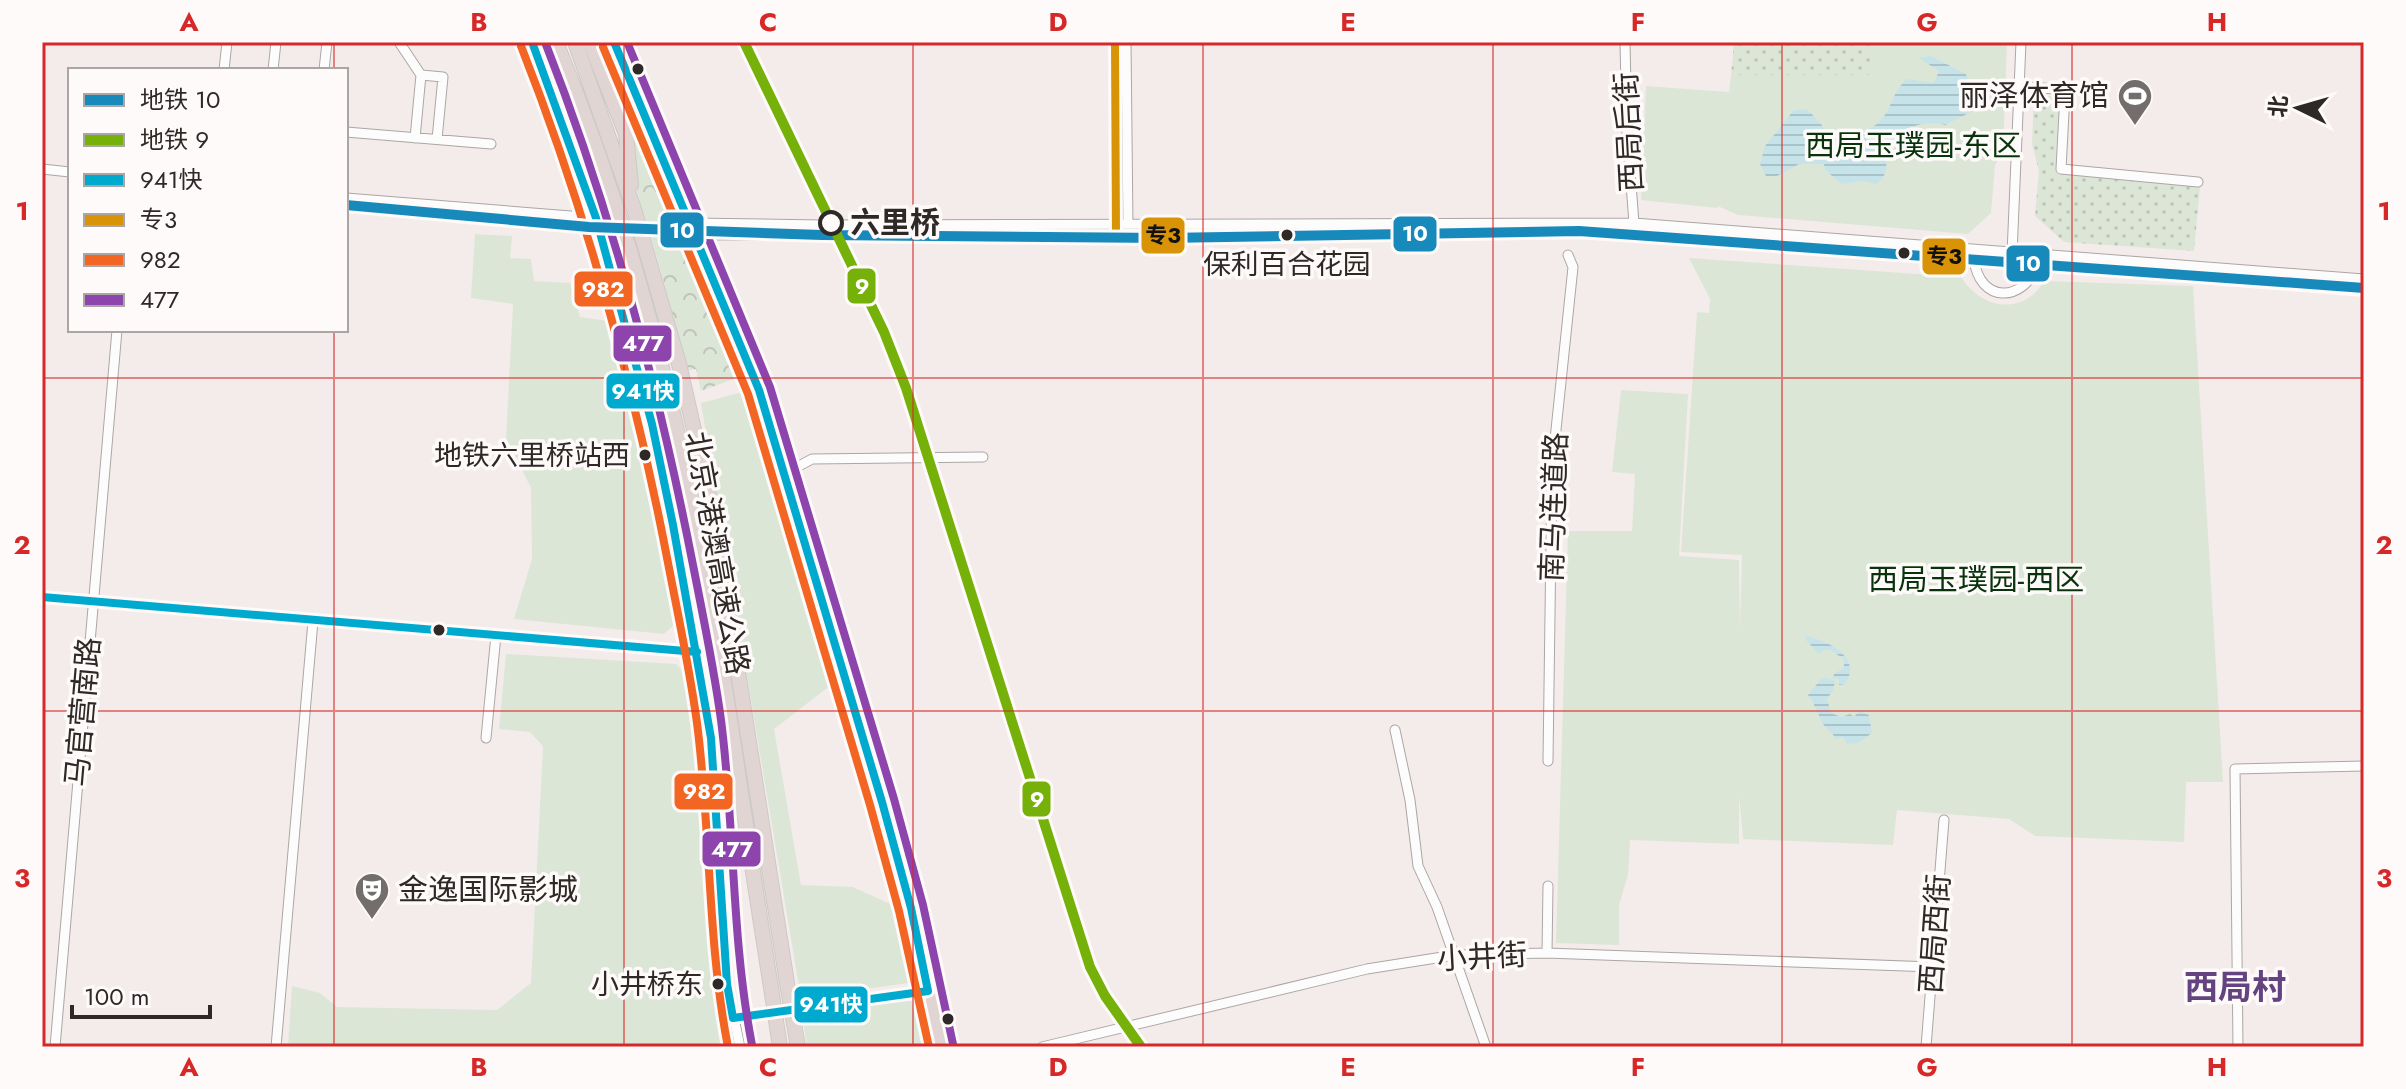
<svg xmlns="http://www.w3.org/2000/svg" width="2406" height="1089" font-family="Jost,'Noto Sans SC',sans-serif">
<defs>
<pattern id="grass-dots" width="8" height="8" patternUnits="userSpaceOnUse" patternTransform="scale(2)"><rect width="8" height="8" fill="#dce6d7"/><path d="M2 2h.1M6 6h.1" fill="none" stroke="#bdc5b9" stroke-width="1.8" stroke-linecap="round"/></pattern>
<pattern id="forest-crowns" width="20" height="18" patternUnits="userSpaceOnUse" patternTransform="scale(2)"><rect width="20" height="18" fill="#dce6d7"/><path d="M2 6a3 3 0 1 1 6 0M12 15a3 3 0 1 1 6 0" fill="none" stroke="#bdc5b9"/></pattern>
<pattern id="water-rules" width="6" height="5" patternUnits="userSpaceOnUse" patternTransform="scale(2)"><rect width="6" height="5" fill="#c6e3ea"/><path d="M0 2.5h6" fill="none" stroke="#aac3c9"/></pattern>
</defs>
<rect width="100%" height="100%" fill="#f4ecea"/>
<path fill="url(#grass-dots)" d="M1734 42H1873L1870 75H1731Z
M2034 94 2062 98 2058 172 2200 187 2194 251 2064 242 2035 216 2039 171 2032 144Z"/>
<path fill="url(#forest-crowns)" d="M633 123 734 379 701 391 696 369 685 371 662 275 636 188 627 127Z"/>
<path fill="#dce6d7" d="M1873 42H2007L2003 152 1995 165 1991 213 1968 234 1738 215 1718 206 1717 208 1641 200 1646 86 1729 92 1731 75H1869Z
M475 234 512 236 510 258 531 259 534 281 570 283 580 317 608 321 678 621 664 634 514 619 532 559 531 488 506 438 513 304 471 298Z
M1689 258 1961 277C1975 299 2002 313 2027 299 2034 295 2040 287 2045 281L2193 286 2223 782H2186L2184 842 2035 836 2009 819 1897 810 1893 845 1743 839 1739 796V844L1630 840 1628 875 1619 905V945L1556 943 1568 531H1632L1635 474 1612 472 1621 390 1688 394 1679 556 1739 560 1740 628 1742 555 1681 552 1697 312 1709 313 1710 299Z
M746 391 831 685 774 729 801 885 853 887 897 907 915 982 801 998 701 403Z
M506 654 676 664 689 677 721 1016 727 1047H288L292 986 320 993 337 1007 497 1010 531 983 543 746 530 732 499 729Z
M915 1000 926 1047H807L802 1014Z"/>
<path fill="url(#water-rules)" d="M1931 56 1966 74 1977 109 1945 125C1920 118 1896 130 1888 155 1884 170 1890 171 1877 184L1862 181 1842 184 1825 170 1824 164H1799L1777 176H1766L1760 164 1765 146 1794 110 1806 109C1821 122 1829 131 1830 151L1845 148 1848 131 1851 133 1857 128 1862 131C1894 122 1886 97 1907 79L1934 83 1939 71 1919 58Z
M1806 636C1829 641 1863 658 1845 684L1839 685V679L1833 678 1834 674 1844 668V659L1830 650H1824L1819 654 1806 640Z
M1827 678 1835 681 1833 690 1827 699 1831 713 1841 717 1850 714 1854 717 1859 711 1869 715 1872 733 1858 743 1847 744 1843 737 1836 739C1832 731 1825 729 1822 722 1817 712 1815 704 1808 695L1821 679Z"/>
<g fill="none" stroke-linecap="round" stroke-linejoin="round">
<g stroke="#aca6a4" stroke-width="11">
<path id="minor" d="M399 42 421 75
M532 42 596 218 652 428
M1115 42 1116 228
M1126 42 1128 227
M1625 42 1627 132 1634 223
M224 70 227 42
M273 70 276 42
M324 70 327 42
M2020 87 2058 89 2065 94 2061 169 2198 182
M346 132 491 144
M415 138 421 75 443 77 437 139
M42 169 70 172
M346 198 596 218
M690 223 822 225 1634 223 2364 279
M695 235 1634 232 2364 290
M2012 254 2021 42
M1974 259C1979 303 2023 304 2038 264
M656 442 673 525 708 719
M784 474 812 459 983 457
M42 597 697 652
M1395 730 1410 800 1418 866 1437 907 1486 1047
M711 733 727 984 740 1047
M486 738 496 635
M1548 761 1552 468 1573 267 1568 255
M1547 953 1548 886
M733 1018 928 991
M55 1047 117 330
M276 1047 313 621
M1042 1047 1367 969 1455 955 1547 953 1933 967
M1926 1047 1944 820
M2238 1047 2235 769 2364 766"/>
</g>
<g stroke="#cdc9c8" stroke-width="16">
<path id="highway" d="M556 42C618 194 664 355 695 516 725 670 745 827 770 981
M575 42 634 209 679 364 713 513 787 983
M590 42 626 134 631 185
M614 42 652 128 759 390 882 802 911 908 941 1047
M652 424 682 489
M711 738 716 678"/>
</g>
<use href="#minor" stroke="#fdfcfc" stroke-width="9"/>
<use href="#highway" stroke="#e1d5d4" stroke-width="14"/>
<g stroke="#cdc9c8" stroke-width="16" stroke-linecap="butt">
<path id="highway-bridge" d="M770 981 780 1047
M787 983 798 1047"/>
</g>
<use href="#highway-bridge" stroke="#e1d5d4" stroke-width="14"/>
<g stroke="#fdfaf9" stroke-width="14">
<path id="bus-1" d="M532 42 596 218 652 424 673 525 711 738 727 984 733 1018 928 991 911 908 882 802 759 390 614 42
M42 597 697 652"/>
</g>
<g stroke="#fdfaf9" stroke-width="14">
<path id="bus-2" d="M1115 42 1116 236 1634 232 2364 290"/>
</g>
<g stroke="#fdfaf9" stroke-width="14">
<path id="bus-3" d="M521 46C588 216 635 389 669 568 679 620 690 671 697 723 711 831 707 940 728 1047
M603 47 748 394 870 805 899 911 929 1047"/>
</g>
<g stroke="#fdfaf9" stroke-width="14">
<path id="bus-4" d="M545 42C612 212 658 386 693 565 703 616 714 668 721 720 735 828 731 937 752 1045
M627 42 770 387 894 799 923 905 953 1044"/>
</g>
<use href="#bus-1" stroke="#00a9ce" stroke-width="8"/>
<use href="#bus-2" stroke="#d99306" stroke-width="8"/>
<use href="#bus-3" stroke="#f26522" stroke-width="8"/>
<use href="#bus-4" stroke="#8e44ad" stroke-width="8"/>
<g stroke="#fdfaf9" stroke-width="16">
<path id="metro-1" d="M346 205 589 227 822 235 1164 238 1579 231 2364 288"/>
</g>
<g stroke="#fdfaf9" stroke-width="16">
<path id="metro-2" d="M744 42 884 332 906 388 1090 967 1105 996 1141 1047"/>
</g>
<use href="#metro-1" stroke="#178abb" stroke-width="10"/>
<use href="#metro-2" stroke="#75b108" stroke-width="10"/>
</g>
<path fill="none" stroke="#d62828" stroke-width="2" stroke-opacity="0.55" d="M334 42V70M624 42V1047M913 42V1047M1203 42V1047M1493 42V1047M1782 42V1047M2072 42V1047M334 330V1047M42 378H2364M42 711H2364"/>
<defs>
<g id="stadium-pin" transform="scale(1.8)"><path d="M0 17L-7.5 6A9.5 9.5 0 1 1 7.5 6Z" fill="#736d6b" stroke="#fdfaf9"/><path d="M0-5a6.5 5 0 1 0 0 10a6.5 5 0 1 0 0-10ZM-3.5-1.8h7v3.6h-7Z" fill="#fff"/></g>
<g id="theatre-pin" transform="scale(1.8)"><path d="M0 17L-7.5 6A9.5 9.5 0 1 1 7.5 6Z" fill="#736d6b" stroke="#fdfaf9"/><path d="M-5-5.5Q0-4 5-5.5V0Q5 5 0 6Q-5 5-5 0ZM-3.3-2.5H-1v1.5H-3.3ZM1-2.5H3.3v1.5H1ZM-2.8 1Q0 5.5 2.8 1Z" fill="#fff"/></g>
</defs>
<g fill-rule="evenodd">
<use href="#stadium-pin" x="2135" y="96"/>
<use href="#theatre-pin" x="372" y="890"/>
</g>
<g fill="#2e2927" stroke="#fdfaf9" stroke-width="3">
<circle cx="638" cy="69" r="7"/>
<circle cx="1287" cy="235" r="7"/>
<circle cx="1904" cy="253" r="7"/>
<circle cx="645" cy="455" r="7"/>
<circle cx="439" cy="630" r="7"/>
<circle cx="718" cy="984" r="7"/>
<circle cx="948" cy="1019" r="7"/>
</g>
<circle fill="#fdfaf9" stroke="#2e2927" stroke-width="4" cx="831" cy="223" r="11"/>
<g text-anchor="middle" stroke-width="7" stroke-linejoin="round" paint-order="stroke">
<g font-size="28" fill="#2e2927" stroke="#fdfaf9" text-anchor="end">
<text x="1287" y="274" text-anchor="middle">保利百合花园</text>
<text x="630" y="465">地铁六里桥站西</text>
<text x="703" y="994">小井桥东</text>
</g>
<g font-size="30" fill="#2e2927" stroke="#fdfaf9" text-anchor="end">
<text x="2109" y="106">丽泽体育馆</text>
<text x="398" y="900" text-anchor="start">金逸国际影城</text>
</g>
<g font-size="30" fill="#2e2927" stroke="#fdfaf9">
<text transform="translate(1629 132) rotate(-93)" y="10">西局后街</text>
<text transform="translate(1554 507) rotate(-88)" y="10">南马连道路</text>
<text transform="translate(717 553) rotate(80)" y="10">北京-港澳高速公路</text>
<text transform="translate(83 712) rotate(-85)" y="10">马官营南路</text>
<text transform="translate(1935 934) rotate(-86)" y="10">西局西街</text>
<text transform="translate(1482 957) rotate(-3)" y="10">小井街</text>
</g>
<g font-size="30" fill="#09330c" stroke="#fdfaf9">
<text x="1913" y="156">西局玉璞园-东区</text>
<text x="1976" y="590">西局玉璞园-西区</text>
</g>
<g font-size="30" font-weight="bold" fill="#2e2927" stroke="#fdfaf9" text-anchor="start">
<text x="850" y="233">六里桥</text>
</g>
<g font-size="34" font-weight="bold" fill="#634480" stroke="#fdfaf9">
<text x="2235" y="999">西局村</text>
</g>
</g>
<g stroke="#fdfaf9" stroke-width="3">
<rect x="659" y="211" width="46" height="38" rx="8" fill="#178abb"/>
<rect x="1392" y="215" width="46" height="38" rx="8" fill="#178abb"/>
<rect x="1140" y="216" width="46" height="39" rx="8" fill="#d99306"/>
<rect x="1921" y="237" width="46" height="39" rx="8" fill="#d99306"/>
<rect x="2005" y="244" width="46" height="39" rx="8" fill="#178abb"/>
<rect x="846" y="267" width="31" height="38" rx="8" fill="#75b108"/>
<rect x="573" y="270" width="61" height="38" rx="8" fill="#f26522"/>
<rect x="612" y="324" width="61" height="39" rx="8" fill="#8e44ad"/>
<rect x="605" y="372" width="76" height="38" rx="8" fill="#00a9ce"/>
<rect x="673" y="772" width="61" height="39" rx="8" fill="#f26522"/>
<rect x="1021" y="780" width="31" height="38" rx="8" fill="#75b108"/>
<rect x="701" y="830" width="61" height="38" rx="8" fill="#8e44ad"/>
<rect x="793" y="985" width="76" height="39" rx="8" fill="#00a9ce"/>
</g>
<g font-size="22" text-anchor="middle" font-weight="bold" fill="#fff">
<text x="682" y="238">10</text>
<text x="1415" y="241">10</text>
<text x="2028" y="271">10</text>
<text x="862" y="294">9</text>
<text x="603" y="297">982</text>
<text x="643" y="351">477</text>
<text x="643" y="399">941快</text>
<text x="704" y="799">982</text>
<text x="1037" y="807">9</text>
<text x="732" y="857">477</text>
<text x="831" y="1012">941快</text>
</g>
<g font-size="22" text-anchor="middle" font-weight="bold" fill="#111">
<text x="1163" y="243">专3</text>
<text x="1944" y="264">专3</text>
</g>
<rect width="2406" height="1089" fill="none" stroke="#fdfaf9" stroke-width="88"/>
<rect x="68" y="68" width="280" height="264" fill="#fdfaf9" stroke="#aaa6a5" stroke-width="2"/>
<rect x="84" y="94" width="40" height="12" fill="#178abb" stroke="#aaa6a5" stroke-width="2"/>
<text x="140" y="108" font-size="24" fill="#2e2927">地铁 10</text>
<rect x="84" y="134" width="40" height="12" fill="#75b108" stroke="#aaa6a5" stroke-width="2"/>
<text x="140" y="148" font-size="24" fill="#2e2927">地铁 9</text>
<rect x="84" y="174" width="40" height="12" fill="#00a9ce" stroke="#aaa6a5" stroke-width="2"/>
<text x="140" y="188" font-size="24" fill="#2e2927">941快</text>
<rect x="84" y="214" width="40" height="12" fill="#d99306" stroke="#aaa6a5" stroke-width="2"/>
<text x="140" y="228" font-size="24" fill="#2e2927">专3</text>
<rect x="84" y="254" width="40" height="12" fill="#f26522" stroke="#aaa6a5" stroke-width="2"/>
<text x="140" y="268" font-size="24" fill="#2e2927">982</text>
<rect x="84" y="294" width="40" height="12" fill="#8e44ad" stroke="#aaa6a5" stroke-width="2"/>
<text x="140" y="308" font-size="24" fill="#2e2927">477</text>
<g transform="translate(2298 108) rotate(275)" stroke="#fdfaf9" stroke-width="6" paint-order="stroke">
<path d="M0-6L14 30L0 20L-14 30Z" fill="#2e2927"/>
<text y="-12" font-size="22" font-weight="bold" text-anchor="middle" fill="#2e2927">北</text>
</g>
<path d="M72 1005v12h138v-12" fill="none" stroke="#2e2927" stroke-width="4"/>
<text x="84" y="1005" font-size="24" fill="#2e2927" stroke="#fdfaf9" stroke-width="6" paint-order="stroke">100 m</text>
<rect x="44" y="44" width="2318" height="1001" fill="none" stroke="#d62828" stroke-width="3"/>
<g font-size="26" text-anchor="middle" font-weight="bold" fill="#d62828">
<text x="189" y="31">A</text>
<text x="479" y="31">B</text>
<text x="768" y="31">C</text>
<text x="1058" y="31">D</text>
<text x="1348" y="31">E</text>
<text x="1638" y="31">F</text>
<text x="1927" y="31">G</text>
<text x="2217" y="31">H</text>
<text x="22" y="220">1</text>
<text x="2384" y="220">1</text>
<text x="22" y="554">2</text>
<text x="2384" y="554">2</text>
<text x="22" y="887">3</text>
<text x="2384" y="887">3</text>
<text x="189" y="1076">A</text>
<text x="479" y="1076">B</text>
<text x="768" y="1076">C</text>
<text x="1058" y="1076">D</text>
<text x="1348" y="1076">E</text>
<text x="1638" y="1076">F</text>
<text x="1927" y="1076">G</text>
<text x="2217" y="1076">H</text>
</g>
</svg>
